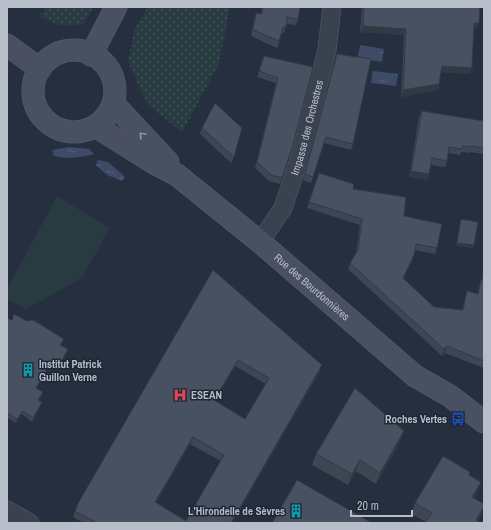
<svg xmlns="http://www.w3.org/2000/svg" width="491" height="530" font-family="'Archivo Narrow',sans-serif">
<defs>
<pattern id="grass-dots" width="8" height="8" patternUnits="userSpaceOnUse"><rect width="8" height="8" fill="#283b40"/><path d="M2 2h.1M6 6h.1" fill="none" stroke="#45555a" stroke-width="1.8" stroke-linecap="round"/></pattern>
<pattern id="water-ripples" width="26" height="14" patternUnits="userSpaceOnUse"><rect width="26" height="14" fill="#3d4b66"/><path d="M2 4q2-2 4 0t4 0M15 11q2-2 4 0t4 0" fill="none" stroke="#57637b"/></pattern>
</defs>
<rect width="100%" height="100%" fill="#262f3f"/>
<path fill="url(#grass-dots)" d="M46 7H94L83 25 60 26 39 16Z
M148 7H230L219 64 182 132 147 104 128 61 135 28Z"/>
<path fill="#283b40" d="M57 196 110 228 82 278 26 309 7 299V289Z"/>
<path fill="url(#water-ripples)" d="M360 45 384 49 382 62 358 58Z
M373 71 398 74 396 86 371 83Z
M69 147 89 149 94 154C80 158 68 159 54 156L52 150Z
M98 160 108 162 125 177 122 181 107 175 96 165Z"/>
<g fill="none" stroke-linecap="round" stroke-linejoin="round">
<g stroke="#585f6c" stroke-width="19">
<g id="street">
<path id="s1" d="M260 242 283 208 300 157 327 50 332 7"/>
<path d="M7 510 30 523"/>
</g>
</g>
<g stroke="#585f6c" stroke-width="23">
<g id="secondary">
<path d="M7 45 40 69"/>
<circle cx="74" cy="91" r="41"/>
<path d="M91 55 116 7"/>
<path d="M113 103 168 162"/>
<path id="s2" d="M95 126 154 163 177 175 260 242 415 376 450 396 484 422"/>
</g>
</g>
<use href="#street" stroke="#3a414f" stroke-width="18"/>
<use href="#secondary" stroke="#495061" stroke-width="22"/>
</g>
<path fill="#3e4654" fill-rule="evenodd" d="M262 7H300L298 19 296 25 286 24 284 33H282L277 48 251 36 254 19 256 13H261Z
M362 7H480L476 29H474L472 68 470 74 441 72 439 84 437 90 401 97 404 35 360 32Z
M337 54 353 144 351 150 324 143 311 183 303 180 335 60Z
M264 56 313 67 292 148 280 184 269 181 255 168 276 83 257 77Z
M422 111 484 121V154L470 152V153L461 152 460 155 448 153 447 161 445 167 431 165 427 180 409 177 419 117Z
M202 128 234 157 231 163 200 134Z
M319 173 353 189 404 216 437 248 435 254 415 250 412 261 403 279 434 307 462 310 465 298 467 291 478 294 479 286 481 280H482L484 264V368L445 353 442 356 348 269 350 263 356 253 360 225 307 208Z
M461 219 473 248 456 246 460 222Z
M213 270 320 371 232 523H84L73 517 77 505ZM235 366 266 384 245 419 215 401ZM190 444 221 461 186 521 156 503Z
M7 318 63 342 61 345 68 349 58 369 50 365 36 388 42 395 39 400 41 405 32 422 22 414 16 423 7 417Z
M400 442 376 484 356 471 348 485 312 465 316 454Z
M469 475 481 482 477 492 474 498 481 515 478 521 426 522 411 514 415 503Z"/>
<path fill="#323945" d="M474 23H479L476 29H472Z
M363 26 406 29 404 35 360 32Z
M442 66 472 68 470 74 440 72Z
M439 84 437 90 401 97 403 90Z
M411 171 429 174 427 180 409 177Z
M457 243 474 245 473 248 456 246Z
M414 255 412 261 401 284 403 278Z
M447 346 445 353 442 356 444 349Z
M238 360 235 366 212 407 214 400Z
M51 362 50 365 35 391 36 388Z
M322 365 320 371 232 523H231Z
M23 411 22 414 16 423 17 419Z
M404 431 400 442 376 484 380 473Z
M193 437 190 444 152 509 155 502Z
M360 460 356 471 348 485 352 474Z
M481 482 477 492 468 507 472 497Z
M484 506 481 515 477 523 476 520Z"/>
<path fill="#485162" stroke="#323945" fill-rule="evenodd" d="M263 7H300L298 19 287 17 286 27H283L279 41 253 30 256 13 262 14Z
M364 7H480L479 23H474L472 68 442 66 439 84 403 90 406 29 363 26Z
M337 54 371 59 353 144 326 137 313 177 305 174Z
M264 56 313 67 292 148 282 178 271 175 257 162 278 78 259 71Z
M215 103 242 128 234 157 202 128Z
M422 111 484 121V148L472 146V147L463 146 462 149 449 147 447 161 432 158 429 174 411 171Z
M319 173 354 184 353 189 406 197 404 216 442 224 437 248 416 244 414 255 403 278 434 307 463 310 467 291 478 294 481 280H484V278V361L447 346 444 349 350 263 358 250 362 219 309 202Z
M461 219 478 222 474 245 457 243Z
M213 270 322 365 231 523H97L75 511 78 505H77ZM238 360 269 378 245 419 214 400ZM193 437 224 455 186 521 155 502Z
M14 314 27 321 33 320 64 339 60 345 68 349 59 366 51 362 36 388 43 392 38 400 42 402 33 418 23 411 17 419 7 413V318L12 320Z
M355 388 404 431 380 473 360 460 352 474 316 454Z
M443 456 470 472 469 475 481 482 472 497 484 504V506L476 520 479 521 478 523H425L432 513 415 503Z
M297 480 372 523H272Z"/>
<defs><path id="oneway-chevron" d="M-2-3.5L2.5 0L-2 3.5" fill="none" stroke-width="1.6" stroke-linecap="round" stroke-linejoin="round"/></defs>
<use stroke="#9097a5" href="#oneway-chevron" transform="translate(142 135) rotate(-135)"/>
<defs>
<g id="building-bare" transform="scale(1.08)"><path d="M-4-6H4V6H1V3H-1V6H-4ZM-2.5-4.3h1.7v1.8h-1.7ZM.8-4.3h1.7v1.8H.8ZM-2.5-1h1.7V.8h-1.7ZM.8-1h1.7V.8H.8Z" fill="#0f9aa8" stroke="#1f2634" stroke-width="2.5" paint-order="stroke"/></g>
<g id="hospital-bare" transform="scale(1.08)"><path d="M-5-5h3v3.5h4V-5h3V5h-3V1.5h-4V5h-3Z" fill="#e0444e" stroke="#1f2634" stroke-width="2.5" paint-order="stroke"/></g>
<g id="bus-bare" transform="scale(1.08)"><path d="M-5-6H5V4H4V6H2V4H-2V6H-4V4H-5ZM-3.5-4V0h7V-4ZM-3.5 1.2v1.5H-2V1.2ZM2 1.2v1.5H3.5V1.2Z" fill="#1a4fb4" stroke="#1f2634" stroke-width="2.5" paint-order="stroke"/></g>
</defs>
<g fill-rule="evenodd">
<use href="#building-bare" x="28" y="370"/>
<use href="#hospital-bare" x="180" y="395"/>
<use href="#bus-bare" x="458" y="419"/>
<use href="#building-bare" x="296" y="511"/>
</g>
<g text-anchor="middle" stroke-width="3" stroke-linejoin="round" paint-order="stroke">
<g font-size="11" fill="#b7bdc9" stroke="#1f2634">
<text dy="4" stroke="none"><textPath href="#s1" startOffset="125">Impasse des Orchestres</textPath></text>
<text dy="4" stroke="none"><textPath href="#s2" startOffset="271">Rue des Bourdonnières</textPath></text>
</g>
<g font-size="11" font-weight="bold" fill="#b7bdc9" stroke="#1f2634" text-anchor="start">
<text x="39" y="368">Institut Patrick<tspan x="39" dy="13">Guillon Verne</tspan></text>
<text x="191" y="399">ESEAN</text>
<text x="447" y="423" text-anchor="end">Roches Vertes</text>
<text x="285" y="515" text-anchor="end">L'Hirondelle de Sèvres</text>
</g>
</g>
<rect width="491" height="530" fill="none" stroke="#b7bdc9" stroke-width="16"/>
<path d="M351 510v6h61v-6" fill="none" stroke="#b7bdc9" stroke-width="2"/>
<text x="357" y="510" font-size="12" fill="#b7bdc9" stroke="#1f2634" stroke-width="3" paint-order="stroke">20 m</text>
</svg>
